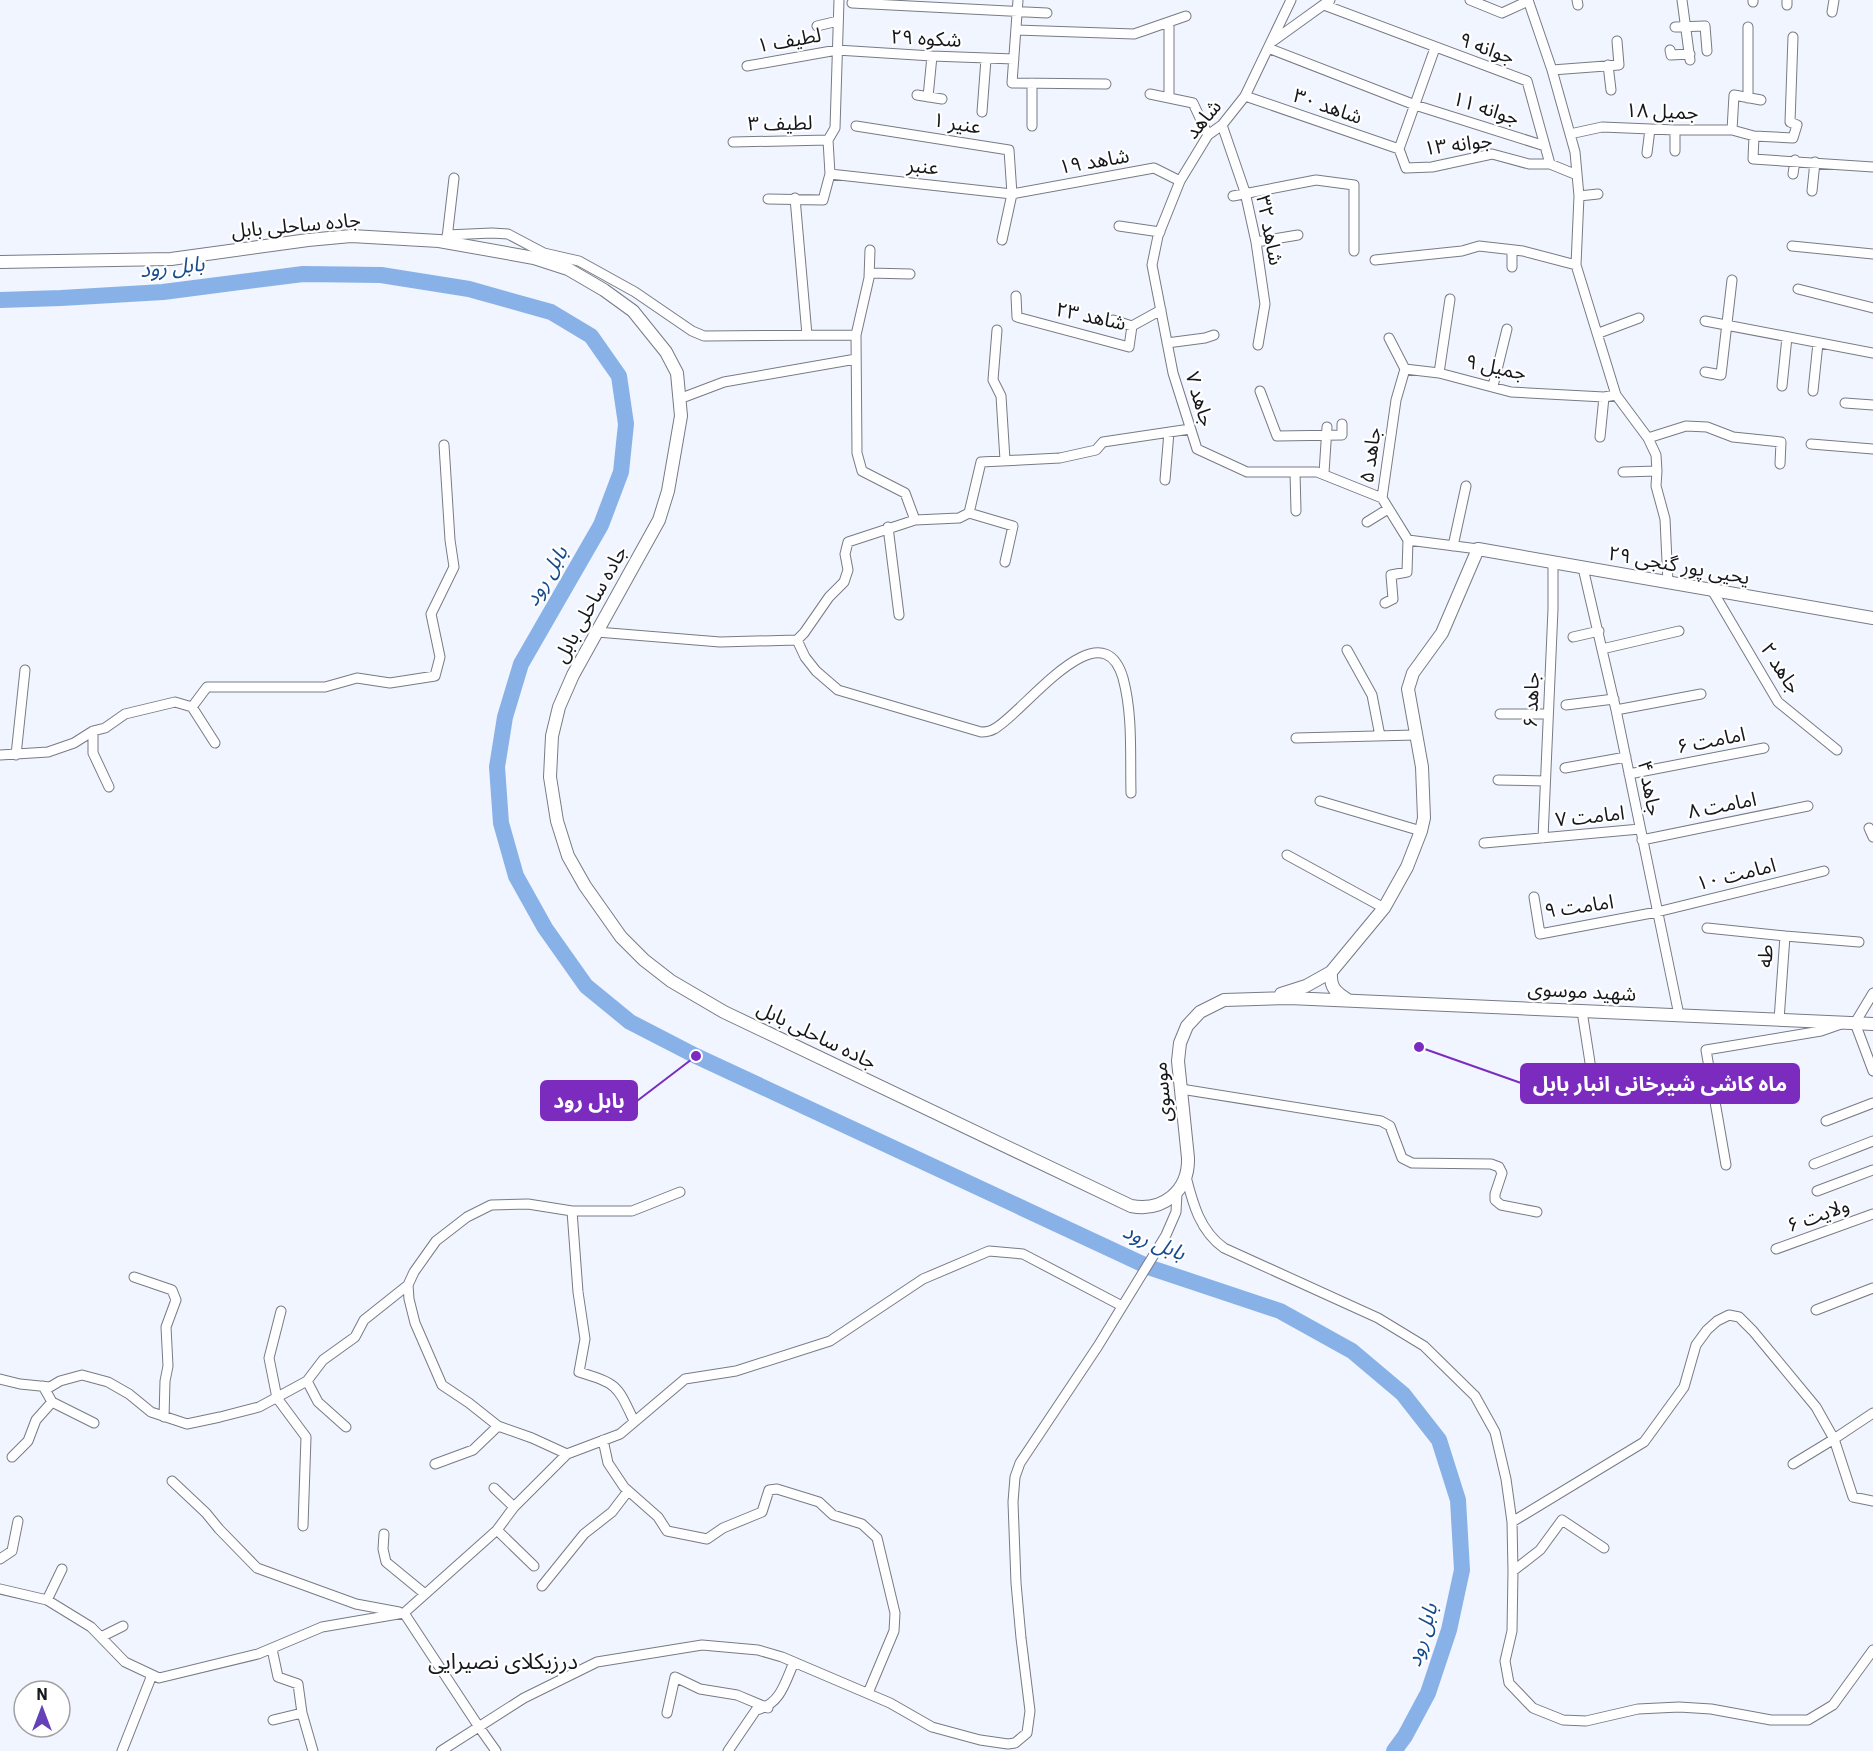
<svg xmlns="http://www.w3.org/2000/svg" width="1873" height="1751" font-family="'IBM Plex Sans','Noto Sans Arabic',sans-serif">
<rect width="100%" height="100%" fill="#f1f5ff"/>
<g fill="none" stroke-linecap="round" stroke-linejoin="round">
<path stroke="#88b1e8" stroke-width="16" d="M0 300 61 298 163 292 303 274 381 275 469 289 551 312 591 336 619 376 626 424 621 472 601 525 521 664 505 717 497 767 501 823 516 876 545 928 586 986 630 1022 696 1056 1151 1268 1280 1311 1352 1351 1403 1394 1439 1440 1458 1500 1462 1570 1449 1630 1428 1693 1405 1736 1394 1751"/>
<g stroke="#787b84" stroke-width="11">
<path id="minor" d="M1018 0 1012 83 1106 84
M1291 0 1245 96 1222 125 1208 135 1180 181 1158 236 1152 265 1173 373 1197 449 1247 472H1317L1382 498
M1470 0 1502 13 1528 1
M1528 0 1552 70 1575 152 1579 196 1576 265 1616 395 1648 438 1656 455 1657 471 1656 486 1665 519 1668 583
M1577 0 1578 5
M1682 0 1690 60
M1753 2V0
M852 3 1047 13
M1324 5 1527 81 1550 164
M1787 5V0
M1832 12 1834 0
M817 26 838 21
M1675 27 1705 26 1707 51
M1016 30 1134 34 1186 16
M1273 41 1330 0
M1268 48 1415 105 1545 146
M1435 48 1399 149 1406 168 1432 167 1492 154 1529 164H1550L1577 175
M1670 50 1671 55 1690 54
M1608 65 1611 90
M747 66 837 50 932 56 1014 59
M1552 70 1619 65 1617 41
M1032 83V126
M1150 94 1193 103 1208 135
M917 95 942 99
M1245 96 1399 149
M928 97 932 56
M1169 97V23
M1748 98V27
M982 112 986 59
M1222 125 1245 192 1256 242 1265 304 1258 345
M856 126 1009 150 1012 194 1002 240
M1732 130 1734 95 1761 100
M1570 134 1602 127 1675 130H1732L1754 136 1793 138 1797 125 1790 122 1793 37
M1754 136 1753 159 1873 167
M733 142 828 140
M1675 151V130
M1647 153 1650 129
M830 174 1012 194 1154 168 1180 181
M1793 174 1795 160
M1812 191 1815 162
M1233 196 1316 180 1354 185V251
M1579 196 1598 194
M795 198 807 335
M768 199 823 200 830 174 828 140 835 128 839 0
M1119 226 1160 232
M447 235 492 233 508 234 544 253 579 261 635 292 692 331 704 336 856 335
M447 238 454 178
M1256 242 1298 235
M1792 246 1873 254
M870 250 869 278 856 335 857 453 862 471 905 493 915 520
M1512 250V267
M1375 260 1462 251 1479 246 1523 251 1576 265
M870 273 910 274
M1798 289 1873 308
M1016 296 1017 317 1129 347 1132 326 1161 310
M1113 320 1132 326
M1705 321 1873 353
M997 330 993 380 1001 396 1005 460
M1599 333 1639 318
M1389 338 1405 369
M1167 343 1205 338 1214 335
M1405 369 1439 373 1511 392 1604 397 1616 395
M1405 369 1396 400 1382 498 1408 540
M1705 372 1721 375 1732 280
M1439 373 1450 299
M1493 386 1507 329
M1782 386 1787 337
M1260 391 1277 436 1342 435V424
M1813 391 1818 343
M679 399 724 382 856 359
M1845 403 1873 405
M1600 437 1604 397
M1648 438 1686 426 1707 427 1733 437 1781 442 1780 464
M1811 444 1873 449
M1295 472 1296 511
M1623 472 1657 471
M1324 473 1327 427
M1165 480 1169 432
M969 513 1013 526 1005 562
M1367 522 1388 509
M888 527 899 615
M1408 540 1478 549
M1453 546 1466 486
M1583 568 1616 710 1679 1015
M1712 590 1778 702 1837 750
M1385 603 1393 599 1391 575 1407 572 1408 540
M597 632 720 642 797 640 805 657 816 671 838 690 981 732C986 732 989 732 994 729 1022 715 1101 604 1123 678 1133 715 1130 755 1131 793
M1573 637 1599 631
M797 640 804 633 829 597 844 582 848 570 845 554 848 542 915 520 959 518 969 513 981 462 1060 458 1096 450 1103 442 1190 429
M1602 649 1679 631
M1347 650 1372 695 1380 736
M1566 705 1614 699
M192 707 215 743
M1616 710 1701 694
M1500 714H1548
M93 731V753L109 787
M1296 738 1415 735
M0 755 48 752 74 743 93 731 105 728 125 714 175 702 192 707 207 687H325L357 678 390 683 435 676 440 657 431 614 454 567 450 540 444 445
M16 755 25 670
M1565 768 1626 757
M1629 774 1764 748
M1498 780 1545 781
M1320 801 1421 831
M1869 828 1873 837
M1543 838 1553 609V562
M1642 840 1808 806
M1484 843 1640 829
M1287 855 1384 908
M1534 897 1540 934 1657 912 1824 871
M1707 928 1785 936 1779 1020
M1785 936 1859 942
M1873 993 1855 1023 1873 1071
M1582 1011 1591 1069
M1181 1089 1381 1121 1390 1126 1402 1158 1412 1163 1491 1164 1499 1167 1502 1173 1495 1194V1200L1501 1205 1537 1212
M1826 1121 1873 1103
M1814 1164 1873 1141
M1726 1165 1706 1050 1821 1031 1841 1024
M1186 1177C1193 1204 1200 1231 1224 1248L1378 1318 1424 1346 1475 1396 1495 1432 1506 1479 1512 1522 1513 1571
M1817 1191 1873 1170
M572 1211 578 1292 585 1339 579 1372C618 1384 617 1385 634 1421
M1776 1249 1873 1214
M134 1277 172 1290 176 1300 166 1327 168 1366 165 1381 164 1417
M1816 1310 1873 1288
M281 1311 269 1358 277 1398 306 1437 303 1526
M0 1379 20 1384 50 1387 60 1381 82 1375 108 1382 129 1394 151 1412 187 1424 220 1417 259 1407 307 1381 323 1360 355 1337 364 1320 408 1285
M307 1381 318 1402 346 1427
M52 1402 94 1423
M603 1440 608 1463 624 1487 658 1517 667 1531 707 1539 723 1528 762 1512 769 1490 777 1489 819 1502 833 1515 862 1524 877 1538 895 1613 894 1631 868 1693
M567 1454 532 1438 498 1426 469 1403 442 1385 415 1323 409 1299 408 1285 414 1272 436 1241 467 1217 491 1205 528 1204 572 1211H632L680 1192
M12 1457 28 1441 36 1420 52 1402 43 1386
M435 1464 473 1450 498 1426
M1793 1464 1834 1439 1853 1497 1873 1501
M172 1481 206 1513 219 1529 257 1568 356 1604 399 1612
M494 1488 514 1507
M1512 1522 1644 1442 1684 1387 1696 1345 1707 1330 1717 1321 1729 1315 1739 1317 1753 1331 1816 1407 1834 1439 1873 1413
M497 1530 534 1566
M384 1534 383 1549 386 1562 425 1594
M1604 1548 1562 1520 1540 1550 1513 1571 1512 1631 1505 1661 1509 1683 1533 1708 1563 1720 1586 1721 1638 1709 1679 1707 1711 1709 1771 1720H1808L1833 1705 1873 1650
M0 1559 12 1551 18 1521
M542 1586 584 1534 612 1512 628 1491
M0 1589 47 1600 91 1627 125 1662 159 1678 258 1654 322 1627 404 1613 497 1530 514 1507 567 1454 620 1434 685 1379 736 1371 830 1341 923 1279 989 1251 1023 1254 1122 1306
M47 1600 62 1569
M404 1613 479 1727 496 1751
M101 1637 123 1626
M272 1649 278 1677 298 1684 302 1713 313 1751
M667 1713 675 1677 700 1689 737 1695 768 1708
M273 1720 302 1713
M122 1751 152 1675
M441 1751 524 1698 597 1662 702 1645 758 1650 782 1657 890 1703 932 1727 980 1740 1008 1744 1015 1743 1027 1733 1030 1711 1021 1638 1016 1583 1013 1502 1015 1477 1020 1463 1098 1346 1166 1235 1176 1212 1177 1193
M728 1751 756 1710C780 1705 785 1683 794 1662"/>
</g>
<g stroke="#787b84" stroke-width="14">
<path id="major" d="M0 262 171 259 308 240 351 236 439 241 534 258 568 269 604 290 633 311 666 352 677 373 681 416 668 491 659 520 573 675 559 707 552 736 550 777 557 821 568 856 585 886 621 937 644 960 671 981 724 1012 1131 1206C1163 1212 1189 1191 1188 1158L1178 1061 1180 1043 1187 1026 1200 1012 1224 1000 1289 998 1873 1024
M1331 972 1384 908 1407 867 1421 831 1424 818 1422 767 1408 689 1413 673 1442 633 1478 549 1873 618
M1281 994 1306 986 1331 972C1330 987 1335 992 1348 1000"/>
</g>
<use href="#minor" stroke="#fff" stroke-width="9"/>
<use href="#major" stroke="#fff" stroke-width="12"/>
</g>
<g text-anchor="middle" stroke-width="4.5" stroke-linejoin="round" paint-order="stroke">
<g font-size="20" fill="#16171b" stroke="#fff">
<text transform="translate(926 38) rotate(3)" y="7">شکوه ۲۹</text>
<text transform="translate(789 40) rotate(-10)" y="7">لطیف ۱</text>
<text transform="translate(1487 48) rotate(20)" y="7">جوانه ۹</text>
<text transform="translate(1328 106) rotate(19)" y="7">شاهد ۳۰</text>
<text transform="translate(1486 108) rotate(18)" y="7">جوانه ۱۱</text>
<text transform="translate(1662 111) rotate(2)" y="7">جمیل ۱۸</text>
<text transform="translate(1203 119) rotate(-50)" y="7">شاهد</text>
<text transform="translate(780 123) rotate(-1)" y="7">لطیف ۳</text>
<text transform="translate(957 123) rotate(9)" y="7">عنیر ۱</text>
<text transform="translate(1458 144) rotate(-7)" y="7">جوانه ۱۳</text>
<text transform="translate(1094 161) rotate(-10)" y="7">شاهد ۱۹</text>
<text transform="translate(923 166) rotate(6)" y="7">عنبر</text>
<text transform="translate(296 225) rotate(-5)" y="7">جاده ساحلی بابل</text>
<text transform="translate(1270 230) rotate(79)" y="7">شاهد ۳۲</text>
<text transform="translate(1091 316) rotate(12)" y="7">شاهد ۲۳</text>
<text transform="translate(1496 367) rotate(12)" y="7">جمیل ۹</text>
<text transform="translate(1200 399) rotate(73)" y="7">جاهد ۷</text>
<text transform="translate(1370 455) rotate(-82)" y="7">جاهد ۵</text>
<text transform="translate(1679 565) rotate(10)" y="7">یحیی پور گنجی ۲۹</text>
<text transform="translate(590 604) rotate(-61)" y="7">جاده ساحلی بابل</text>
<text transform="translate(1781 668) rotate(57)" y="7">جاهد ۲</text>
<text transform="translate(1531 700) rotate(-88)" y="7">جاهد ۶</text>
<text transform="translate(1711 740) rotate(-11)" y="7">امامت ۶</text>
<text transform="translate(1650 788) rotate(79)" y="7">جاهد ۴</text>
<text transform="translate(1722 805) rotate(-11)" y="7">امامت ۸</text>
<text transform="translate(1590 816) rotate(-6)" y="7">امامت ۷</text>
<text transform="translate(1736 874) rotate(-14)" y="7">امامت ۱۰</text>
<text transform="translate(1579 906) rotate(-8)" y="7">امامت ۹</text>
<text transform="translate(1765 956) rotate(-87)" y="7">طه</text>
<text transform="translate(1582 991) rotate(3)" y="7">شهید موسوی</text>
<text transform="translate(817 1035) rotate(26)" y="7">جاده ساحلی بابل</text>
<text transform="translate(1162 1092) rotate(-95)" y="7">موسوی</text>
<text transform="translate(1818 1215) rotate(-20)" y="7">ولایت ۶</text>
</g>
<g font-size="21" font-style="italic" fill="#154b8d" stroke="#fff">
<text transform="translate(172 267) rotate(-6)" y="7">بابل رود</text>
<text transform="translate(546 576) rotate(-60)" y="7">بابل رود</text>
<text transform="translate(1154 1242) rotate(22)" y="7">بابل رود</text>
<text transform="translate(1422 1635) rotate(-74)" y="7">بابل رود</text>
</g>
<g font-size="22" fill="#16171b" stroke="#fff">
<text x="503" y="1669">درزیکلای نصیرایی</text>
</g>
</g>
<path fill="none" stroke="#7b2cbf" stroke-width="2" d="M1419 1047L1521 1083M696 1056L637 1101"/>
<g fill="#7b2cbf" stroke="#fff" stroke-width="2">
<circle cx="1419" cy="1047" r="6"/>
<circle cx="696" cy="1056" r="6"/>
</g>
<g fill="#7b2cbf" stroke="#7b2cbf" stroke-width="2">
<rect x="1521" y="1064" width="278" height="39" rx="6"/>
<rect x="541" y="1081" width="96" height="39" rx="6"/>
</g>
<g font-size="21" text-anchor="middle" font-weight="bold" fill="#fff">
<text x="1660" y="1091">ماه کاشی شیرخانی انبار بابل</text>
<text x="589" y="1108">بابل رود</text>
</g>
<g transform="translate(42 1709)"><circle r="28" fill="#ffffff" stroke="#a2a2a4" stroke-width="1.5"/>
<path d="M0-4.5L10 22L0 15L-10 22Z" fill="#6440b9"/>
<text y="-9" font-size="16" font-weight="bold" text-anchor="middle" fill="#16171b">N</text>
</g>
</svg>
